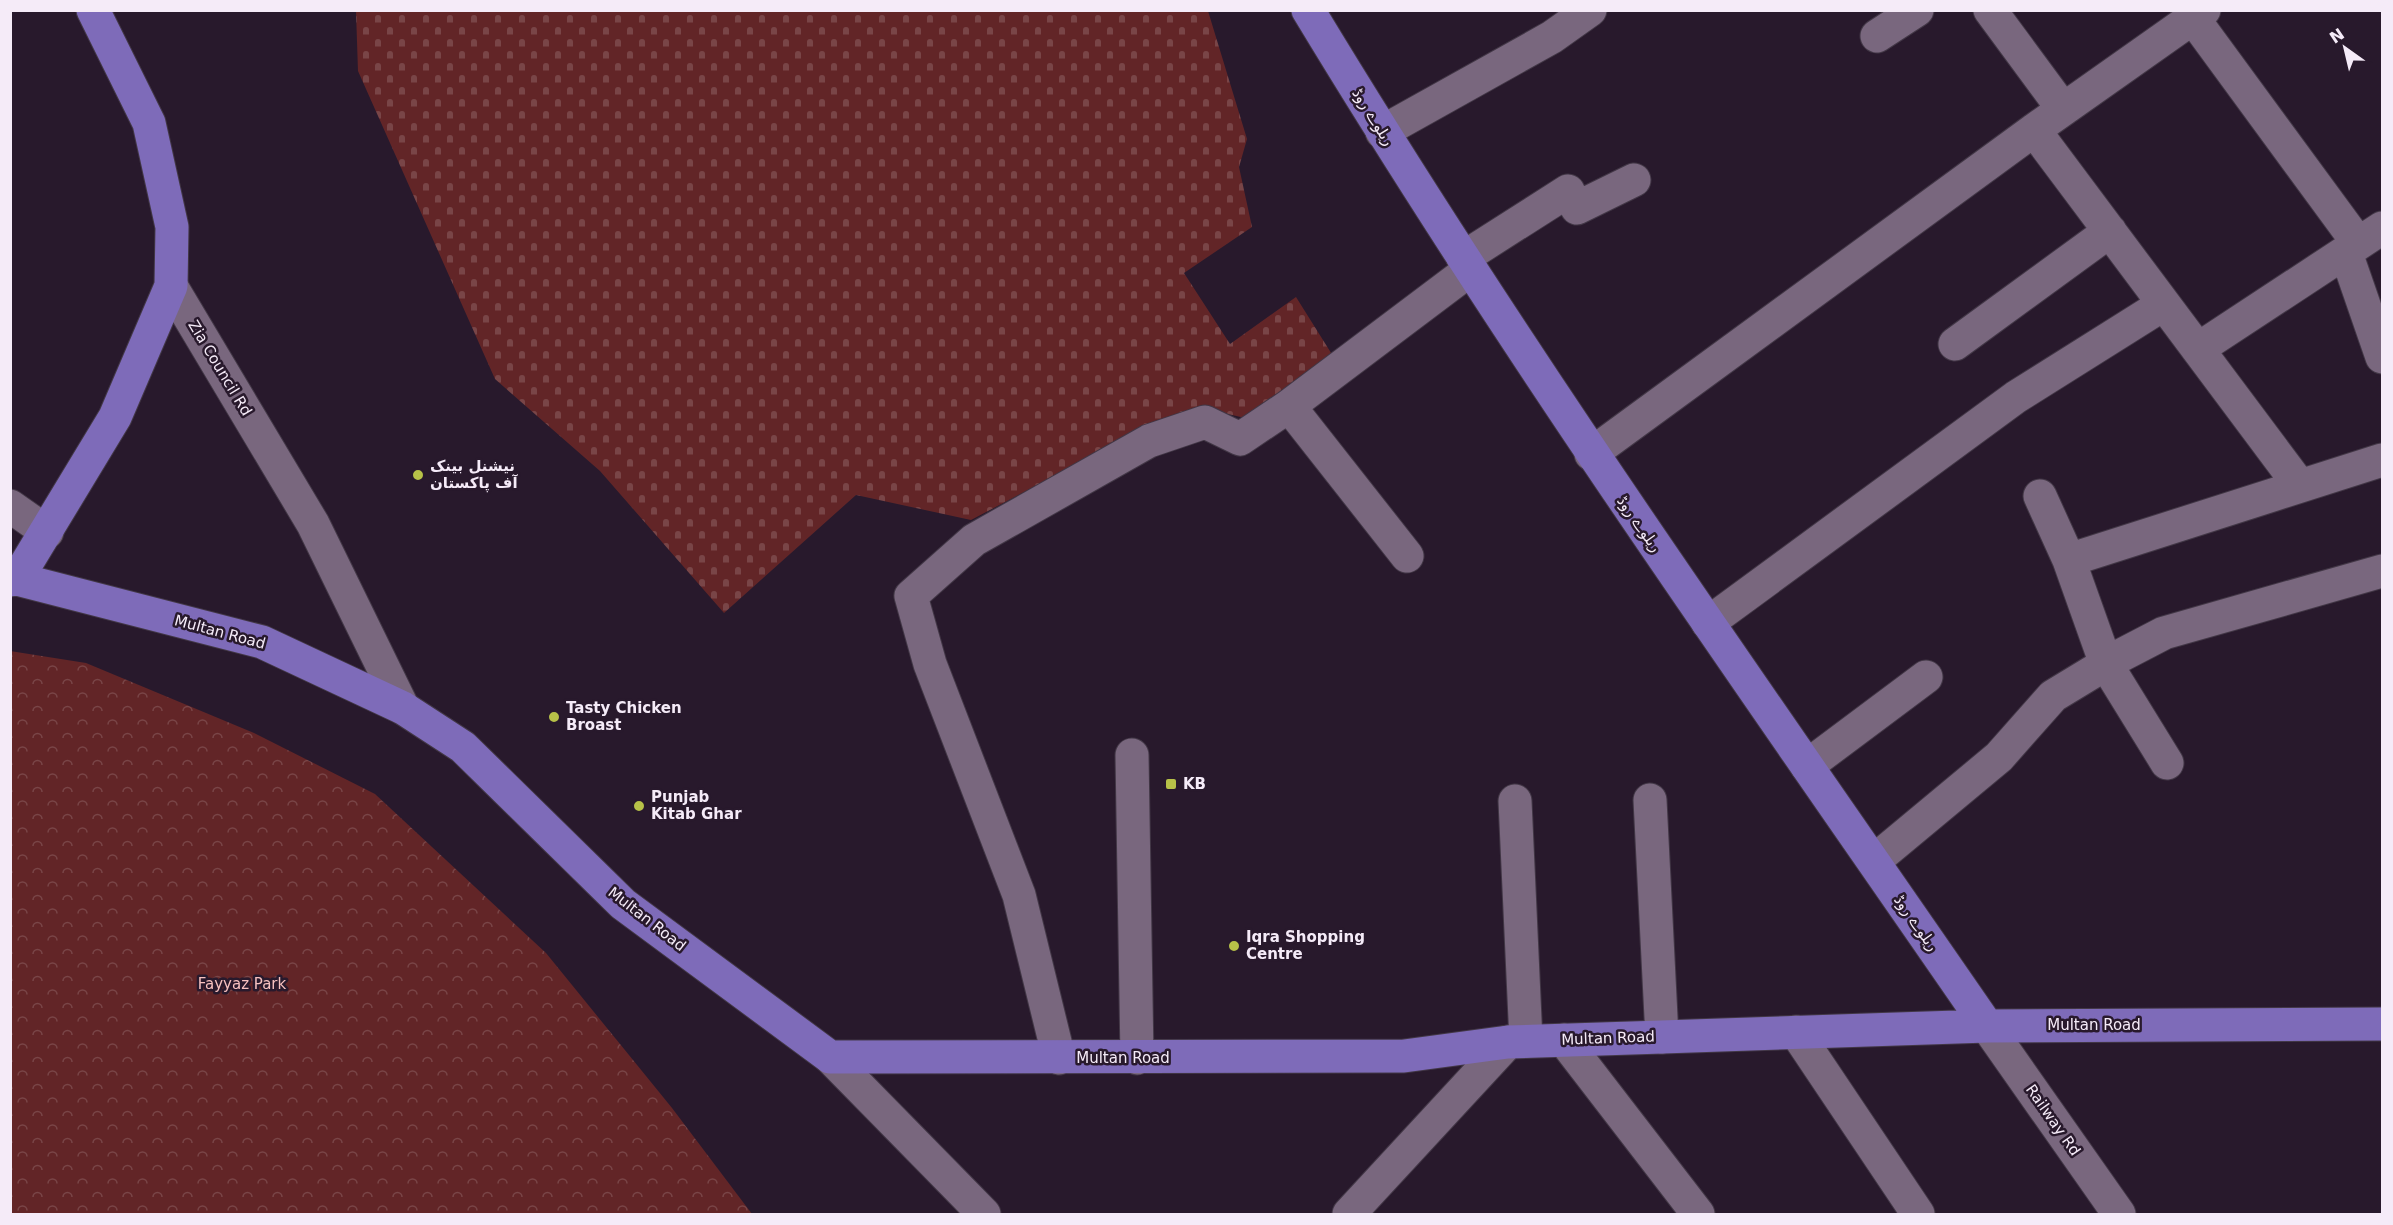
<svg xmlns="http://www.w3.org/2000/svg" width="2393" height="1225" font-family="'DejaVu Sans','Noto Sans Arabic',sans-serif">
<defs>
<pattern id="cemetery-stones" width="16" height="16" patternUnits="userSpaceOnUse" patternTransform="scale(1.5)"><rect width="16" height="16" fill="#622527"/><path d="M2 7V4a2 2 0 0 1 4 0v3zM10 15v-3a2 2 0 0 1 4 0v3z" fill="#794547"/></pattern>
<pattern id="park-crowns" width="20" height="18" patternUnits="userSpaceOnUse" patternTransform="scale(1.5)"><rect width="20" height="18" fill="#622527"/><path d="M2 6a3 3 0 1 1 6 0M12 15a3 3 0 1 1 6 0" fill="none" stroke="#794547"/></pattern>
</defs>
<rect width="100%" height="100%" fill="#28192c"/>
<path fill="url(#cemetery-stones)" d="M356 11H1208L1247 139 1239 167 1252 227 1184 273 1230 344 1296 297 1333 356 1245 418 1202 408 1121 441 971 520 856 495 724 613 600 471 495 379 358 71Z"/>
<path fill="url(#park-crowns)" d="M10 651 86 663 254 733 375 794 546 953 672 1108 752 1214H11Z"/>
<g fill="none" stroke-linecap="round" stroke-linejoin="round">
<g stroke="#423746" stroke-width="35">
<path id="minor" d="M1990 10 2063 109
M2193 18 2358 243
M1877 36 1917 10
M2034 130 2300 486
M1382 132 1552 37 1590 10
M2346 253 2382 357
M1463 258 1568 191 1577 208 1634 180
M171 286 313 524 403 708
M1955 344 2110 231
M2198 349 2382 228
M1289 406 1407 556
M1591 454 2034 130 2204 10
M2040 496 2069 560 2106 664 2167 763
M10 506 47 532
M2069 560 2382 460
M1708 623 2016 397 2164 304
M1132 755 1137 1058
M1807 766 1926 677
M1650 800 1662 1037
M1515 801 1526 1041
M1874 861 1999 757 2053 696 2114 659 2164 633 2382 571
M1987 1026 2119 1214
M1796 1032 1918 1214
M1564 1040 1698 1214
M830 1057 984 1214
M1059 1058 1019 895 930 664 911 596 974 540 1149 441 1205 422 1240 439 1289 406 1471 269
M1349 1214 1508 1042"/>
</g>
<g stroke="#423746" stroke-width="35">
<path id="major" d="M1308 10C1519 359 1756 691 1987 1026
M17 579 115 417 171 286 172 227 149 123 93 10
M10 580 17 579 262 642 403 708 463 747 623 904 830 1057 1404 1056 1508 1042 1662 1037 1987 1026 2382 1024"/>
</g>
<use href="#minor" stroke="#79677e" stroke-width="33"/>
<use href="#major" stroke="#7e6bb9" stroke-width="33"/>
</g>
<g fill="#b7c148" stroke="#28192c" stroke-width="2">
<circle cx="418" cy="475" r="6"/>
<circle cx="554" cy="717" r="6"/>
<rect x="1165" y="778" width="12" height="12" rx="3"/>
<circle cx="639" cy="806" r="6"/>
<circle cx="1234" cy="946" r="6"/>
</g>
<g text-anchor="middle" stroke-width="5" stroke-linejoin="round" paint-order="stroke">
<g font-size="15" fill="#f5ebf8" stroke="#28192c">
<text transform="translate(1373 117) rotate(58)" y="5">ریلوے روڈ</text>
<text transform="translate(220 368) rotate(59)" y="5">Zia Council Rd</text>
<text transform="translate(1639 524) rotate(55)" y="5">ریلوے روڈ</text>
<text transform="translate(220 632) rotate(15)" y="5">Multan Road</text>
<text transform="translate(647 919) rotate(38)" y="5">Multan Road</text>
<text transform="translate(1916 923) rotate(55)" y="5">ریلوے روڈ</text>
<text x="2094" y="1030">Multan Road</text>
<text transform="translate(1608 1038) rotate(-2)" y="5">Multan Road</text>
<text x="1123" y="1063">Multan Road</text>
<text transform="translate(2053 1120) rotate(55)" y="5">Railway Rd</text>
</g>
<g font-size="15" font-weight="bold" fill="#f5ebf8" stroke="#28192c" text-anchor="start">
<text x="430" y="471">نیشنل بینک<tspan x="430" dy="17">آف پاکستان</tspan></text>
<text x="566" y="713">Tasty Chicken<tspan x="566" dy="17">Broast</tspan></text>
<text x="1183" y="789">KB</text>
<text x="651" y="802">Punjab<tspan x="651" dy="17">Kitab Ghar</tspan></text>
<text x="1246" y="942">Iqra Shopping<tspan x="1246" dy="17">Centre</tspan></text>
</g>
<g font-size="15" fill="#f7c1bf" stroke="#28192c">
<text x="242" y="989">Fayyaz Park</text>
</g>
</g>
<rect width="2393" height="1225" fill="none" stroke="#f5ebf8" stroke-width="24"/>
<g transform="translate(2345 48) rotate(326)" stroke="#28192c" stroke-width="4.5" paint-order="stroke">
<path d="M0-4.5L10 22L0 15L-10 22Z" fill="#f5ebf8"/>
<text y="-9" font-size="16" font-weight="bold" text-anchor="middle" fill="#f5ebf8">N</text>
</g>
</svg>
